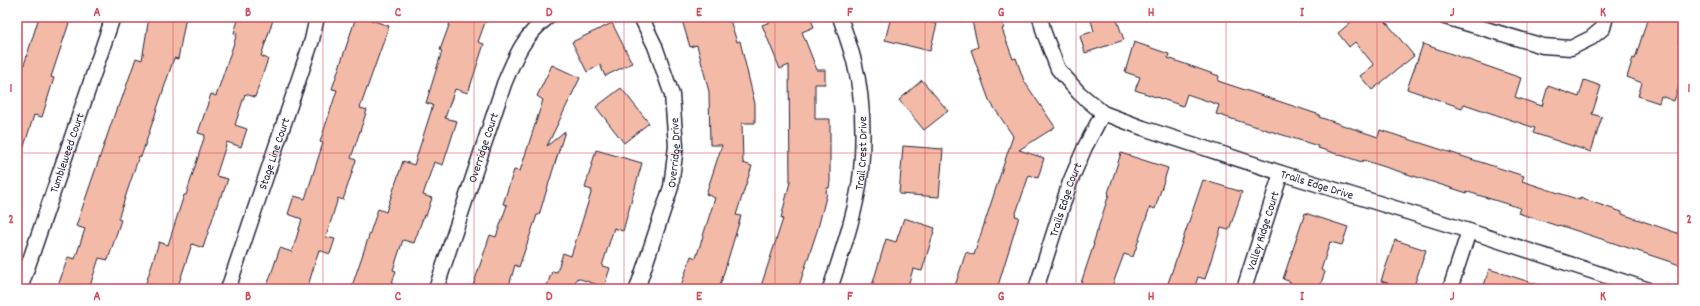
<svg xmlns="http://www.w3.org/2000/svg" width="1700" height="306" font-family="Dekko,sans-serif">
<rect width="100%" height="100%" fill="#fff"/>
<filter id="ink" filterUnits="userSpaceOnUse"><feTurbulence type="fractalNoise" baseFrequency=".025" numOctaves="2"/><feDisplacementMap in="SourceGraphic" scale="8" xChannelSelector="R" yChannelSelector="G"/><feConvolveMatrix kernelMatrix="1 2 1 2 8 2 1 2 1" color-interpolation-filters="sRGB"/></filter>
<g filter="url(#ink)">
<path fill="#f3bba7" stroke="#22223b" d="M39 17H49L69 23 51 77 54 78 42 117 34 115 20 159H17V66L23 68Z
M149 17H186L178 59 174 58 141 157 139 156 118 219 121 220 108 260 99 258 89 289H57L68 257 75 259 85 229 76 226 117 107H119L136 58 142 60Z
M239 17H274L261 56 268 59 255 97 245 94 235 125 247 129 241 147 227 142 216 176 228 179 222 196H220L203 248 192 244 177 289H164L146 283 159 242 168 245 184 195H186L205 135 198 133 211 94 216 96 237 34 234 33Z
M356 17H372L371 20 389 26 360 108 367 110 351 158 356 160 343 200 338 198 326 237 335 239 330 254 319 250 307 289H266L280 248 292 252 302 219 288 214 294 196 305 199 323 143 320 142 337 90 332 89Z
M452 17H487L478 42 484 44 468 93 455 89 445 118 457 121 443 165 434 162 423 195 432 198 426 216 424 215 414 243 403 240 393 270 396 271 390 289H351L378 209 386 212 403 161 414 165 433 105 426 103 442 51 440 50Z
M681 17H729L737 42 740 41 755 104V123H742L743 163 752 166 736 215 741 216 719 289H680L691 256 696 258 715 198 706 194 722 145H710L709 92 697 45 690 47Z
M783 17H810L814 27 802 32 817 70H825V84H815V119H830V182L829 188H827L826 193H827L818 228 798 289H760L783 219 781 218 790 182 789 65 780 69 762 25Z
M891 17H907L937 24 930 51 885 40Z
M971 17H1001L1004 28 1002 29 1013 59 1016 58 1024 81 1055 127 1019 150 1044 158 1038 178 1029 175 1015 216 1019 217 997 289H954L966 252 974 255 1013 136 989 100 971 50 978 47Z
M1090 17H1116L1124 40 1085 53 1080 36 1094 31Z
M1357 17H1382L1414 56 1372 90 1360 76 1374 65 1355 42 1349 47 1338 33Z
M1648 17H1683V27L1678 43 1683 44V75L1674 101 1661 96 1659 103 1638 96 1642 83 1627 77 1633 58 1635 59Z
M612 23 632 63 605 76 600 65 587 72 572 42Z
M1134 42 1169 54 1168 58 1219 76 1218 81 1320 115 1319 117 1378 137 1380 130 1524 176 1522 181 1580 200V198L1622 212V214L1683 235V266L1559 225 1558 226 1518 213 1520 208 1468 192 1467 193 1363 160 1362 162 1318 148V146L1216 114 1219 105 1187 94 1183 106 1135 90 1140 77 1125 72Z
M1423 44 1521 78 1515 97 1542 106 1548 86 1579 97 1584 80 1601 86 1592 114 1602 117 1591 152 1533 133 1535 128 1464 104 1462 108 1407 89Z
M552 65 580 78 547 146 565 131 539 215H537L519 267 515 265 508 289H472L490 235 496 237 507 205 503 204 514 170 520 171 543 100 537 96Z
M922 80 948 111 924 130 899 100Z
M621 88 649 123 624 143 596 107Z
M903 146 943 149 939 197 899 194Z
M596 150 642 163 623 231 614 228 602 266 610 268 604 287 577 278 573 289H546L552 271 557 272 563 253 571 256 592 190 585 188Z
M1121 153 1168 168 1155 209 1150 207 1133 257 1124 254 1111 289H1079L1094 244H1093L1109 194 1108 193Z
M1203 180 1242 192 1229 230 1221 228 1205 279 1198 277 1194 289H1166Z
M1305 213 1348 227 1342 245 1330 242 1321 270 1325 272 1319 289H1289L1291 282 1283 279Z
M904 218 935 228 922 271 913 269 907 289H871L886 239 896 242Z
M1395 240 1426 250 1413 289H1406L1381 281Z
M1489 269 1542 286 1541 289H1483Z"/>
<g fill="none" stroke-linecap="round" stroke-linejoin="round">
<g stroke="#22223b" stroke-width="17">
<g id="street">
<path id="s1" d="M1040 17 1044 33 1058 69 1079 93 1103 113 1143 128 1281 173 1469 231 1646 289"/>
<path d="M1445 17 1543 46 1571 48 1591 38 1603 28 1606 17"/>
<path id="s2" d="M20 289 113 17"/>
<path id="s3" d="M228 289 312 40 317 17"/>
<path id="s4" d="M436 289 504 84C516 55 523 37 548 17"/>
<path id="s5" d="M637 289 671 187 676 146 672 95 655 46 641 17"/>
<path id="s6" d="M830 289C842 252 857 210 861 171 864 135 863 96 854 61 850 46 845 32 840 17"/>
<path id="s7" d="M1036 289 1070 182 1085 147 1103 113"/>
<path id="s8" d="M1244 289 1281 173"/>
<path d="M1450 289 1469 231"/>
</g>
</g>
<use href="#street" stroke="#fff" stroke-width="14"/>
</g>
</g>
<path fill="none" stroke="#d1495b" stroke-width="1" stroke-opacity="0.55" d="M173 17V289M323 17V289M474 17V289M624 17V289M775 17V289M925 17V289M1076 17V289M1226 17V289M1377 17V289M1527 17V289M17 153H1683"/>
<g text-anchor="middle" stroke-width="3" stroke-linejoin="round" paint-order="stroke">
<g font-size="12" fill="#22223b" stroke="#fff">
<text dy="4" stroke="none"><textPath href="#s4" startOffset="149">Overridge Court</textPath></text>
<text dy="4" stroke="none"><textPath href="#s5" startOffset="142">Overridge Drive</textPath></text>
<text dy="4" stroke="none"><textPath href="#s2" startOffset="144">Tumbleweed Court</textPath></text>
<text dy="4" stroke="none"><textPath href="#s3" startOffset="143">Stage Line Court</textPath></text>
<text dy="4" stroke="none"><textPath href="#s6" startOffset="140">Trail Crest Drive</textPath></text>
<text dy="4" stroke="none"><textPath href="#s1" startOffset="344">Trails Edge Drive</textPath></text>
<text dy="4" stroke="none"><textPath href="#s7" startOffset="94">Trails Edge Court</textPath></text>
<text dy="4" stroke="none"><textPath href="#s8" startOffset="61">Valley Ridge Court</textPath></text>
</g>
</g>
<rect width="1700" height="306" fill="none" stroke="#fff" stroke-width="44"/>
<rect x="22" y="22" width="1656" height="262" fill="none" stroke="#d1495b" stroke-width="1.5"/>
<g font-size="13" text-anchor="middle" font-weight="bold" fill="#d1495b">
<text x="97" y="16">A</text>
<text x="248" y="16">B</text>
<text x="398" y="16">C</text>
<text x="549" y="16">D</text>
<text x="699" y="16">E</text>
<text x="850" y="16">F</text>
<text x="1001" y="16">G</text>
<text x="1151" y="16">H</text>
<text x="1302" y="16">I</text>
<text x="1452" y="16">J</text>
<text x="1603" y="16">K</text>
<text x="11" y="92">1</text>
<text x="1689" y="92">1</text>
<text x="11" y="223">2</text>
<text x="1689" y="223">2</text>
<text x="97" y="300">A</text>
<text x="248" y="300">B</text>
<text x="398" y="300">C</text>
<text x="549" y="300">D</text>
<text x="699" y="300">E</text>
<text x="850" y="300">F</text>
<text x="1001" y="300">G</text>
<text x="1151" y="300">H</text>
<text x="1302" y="300">I</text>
<text x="1452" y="300">J</text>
<text x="1603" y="300">K</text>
</g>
</svg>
